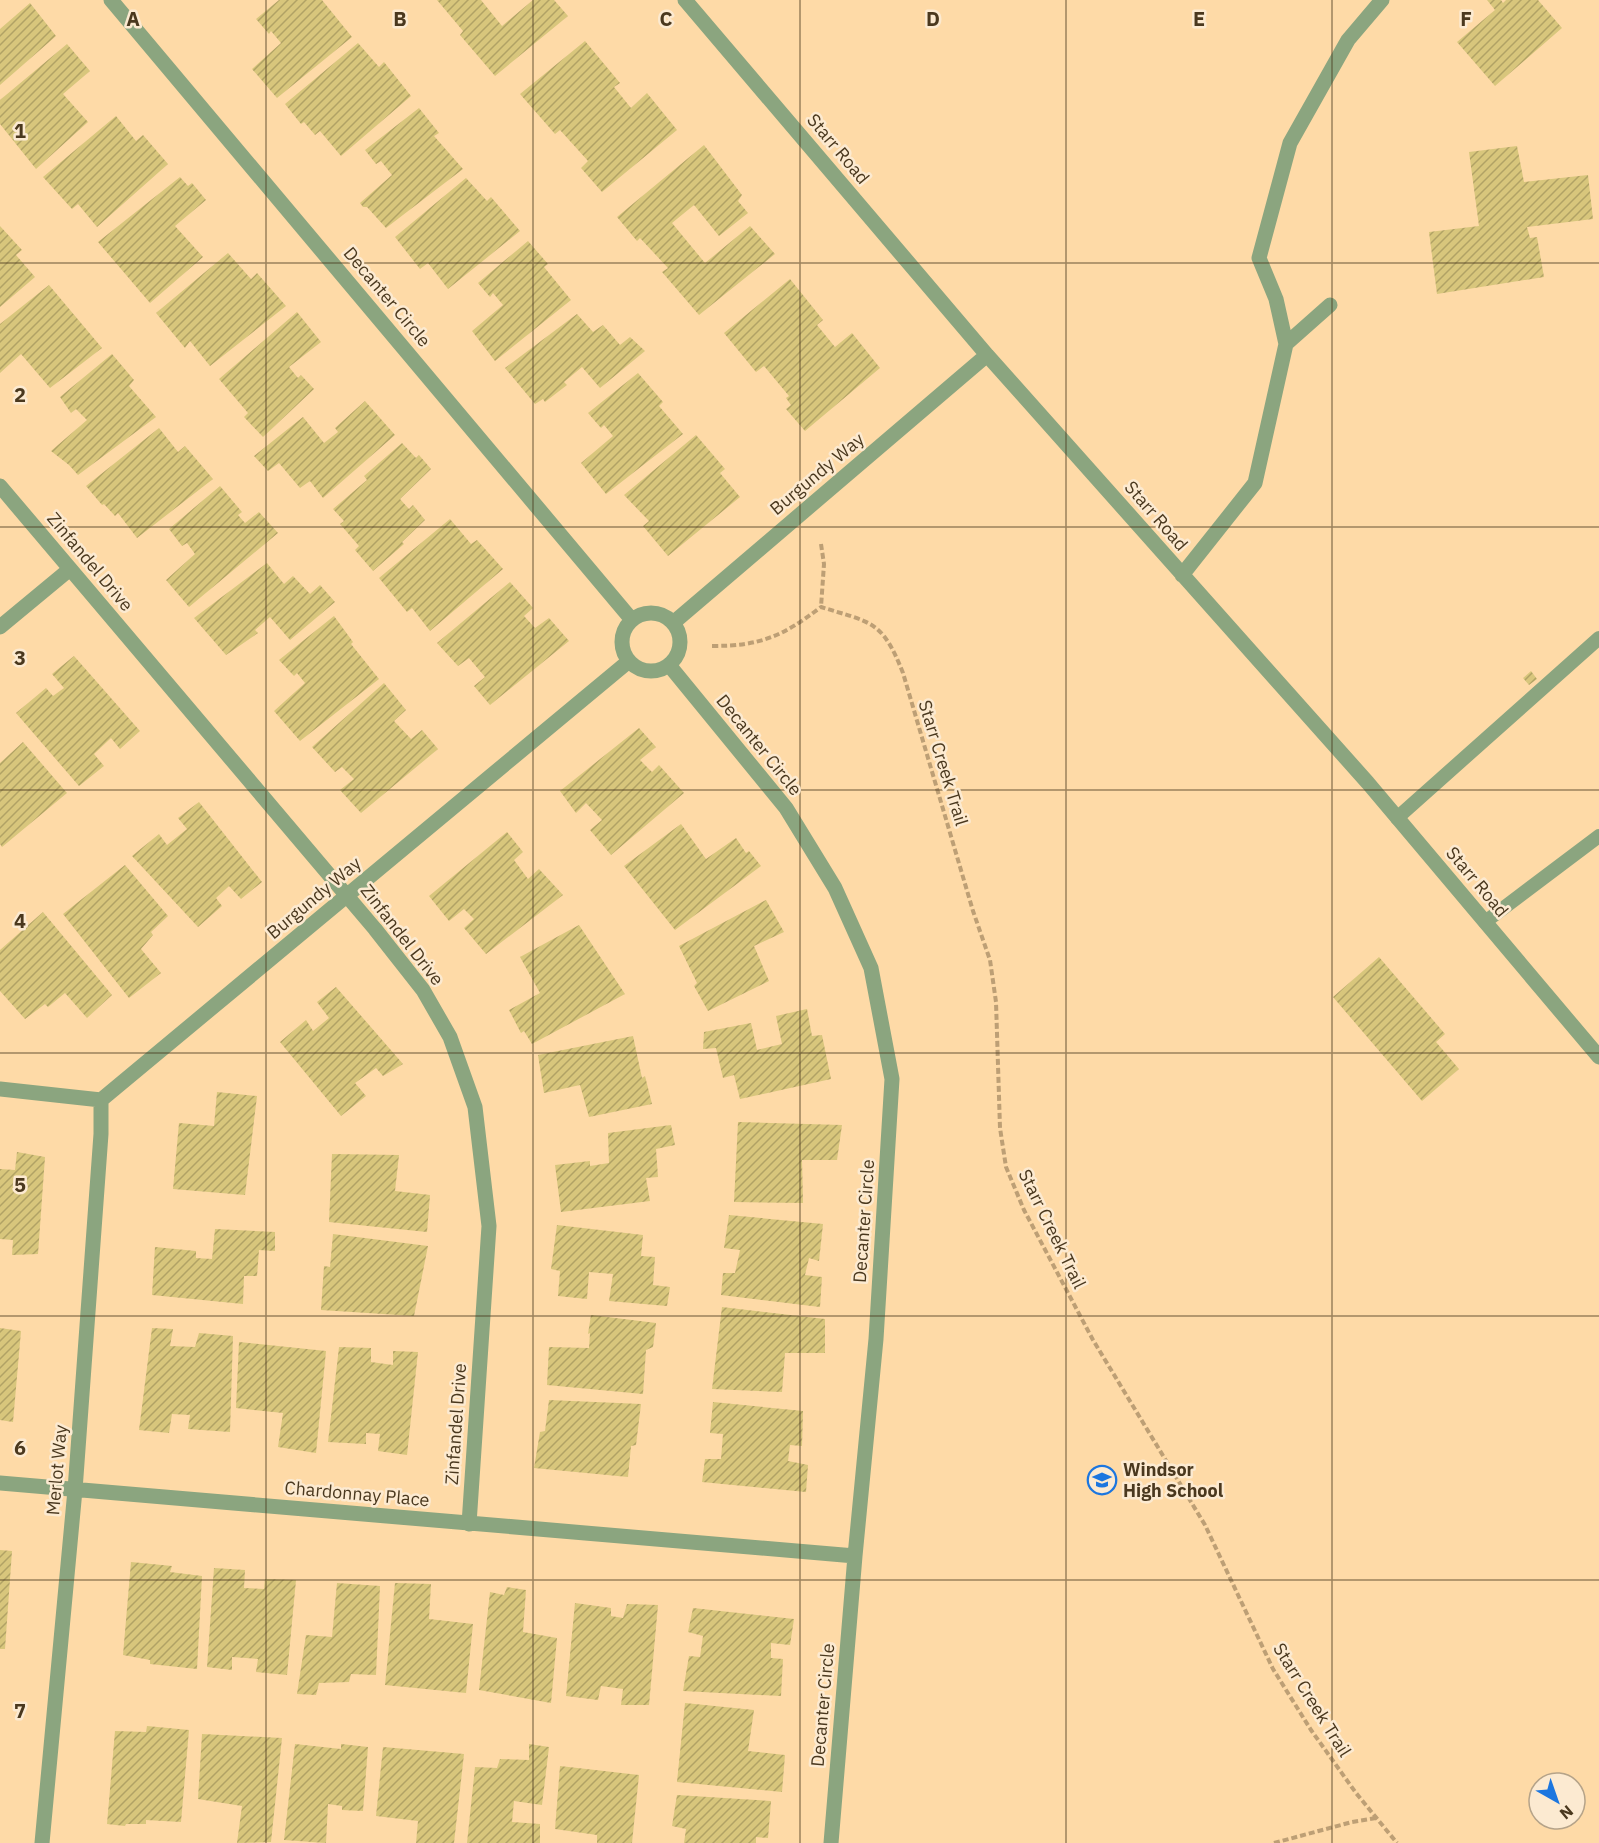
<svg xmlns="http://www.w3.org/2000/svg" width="1599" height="1843" font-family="'IBM Plex Sans',sans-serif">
<defs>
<pattern id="building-hatch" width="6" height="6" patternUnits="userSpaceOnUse" patternTransform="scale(1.5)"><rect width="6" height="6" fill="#d8c67c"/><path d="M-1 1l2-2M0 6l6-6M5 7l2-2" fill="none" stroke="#b1a265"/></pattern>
</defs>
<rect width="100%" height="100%" fill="#fedaa7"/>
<path fill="url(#building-hatch)" d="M279 0H322L352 37 277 98 252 69 281 43 271 31 269 34 256 19Z
M437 0H481L502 26 533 0H554L568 16 495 76 460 35 463 31Z
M1487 0H1501L1503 3 1506 0H1538L1562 28 1495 86 1457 42 1495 10Z
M30 3 56 36 0 85V29Z
M585 41 620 83 614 87 631 108 647 93 677 130 602 192 581 168 588 161 560 130 555 134 520 94Z
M358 43 379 67 384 62 411 96 341 156 320 131 315 135 304 122 301 124 285 104Z
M67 44 90 71 63 94 88 122 36 169 0 124V100Z
M419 108 439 133 434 136 463 169 386 228 367 207H363L360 203 392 175 381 161 376 164 365 150Z
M116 116 136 141 143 135 168 164 97 227 78 204 72 209 43 177Z
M704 145 742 195 738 201 748 213 719 236 694 205 672 223 705 263 750 226 775 254 699 315 662 272 668 268 640 238 637 241 617 217Z
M1517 146 1524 182 1588 175 1593 219 1527 227 1530 238 1537 237 1544 277 1437 294 1429 232 1479 226 1469 152Z
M180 177 188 186 192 183 206 200 175 226 203 257 150 303 98 242Z
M466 178 487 201 491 197 520 231 448 289 428 263 420 269 395 237Z
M0 226 22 250 16 255 35 277 0 307Z
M528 241 548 264 544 267 571 300 495 361 472 331 503 305 493 293 490 297 478 283Z
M228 253 251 279 257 273 286 306 210 366 190 341 185 348 156 313Z
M790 279 823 320 817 325 835 347 852 333 880 368 805 431 786 409 791 405 786 398 789 396 764 366 756 372 724 333Z
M49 285 102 348 50 388 21 354 0 373V324Z
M297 312 321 342 289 367 298 378 301 375 314 389 263 437 244 417 248 413 219 379Z
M577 314 593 332 603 325 620 345 630 337 645 351 600 388 582 367 564 382 567 385 545 402 543 399 535 404 505 368Z
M112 354 134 380 129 386 156 417 78 475 69 465 51 451 87 420 76 409 71 413 60 397Z
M638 373 663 402 659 406 683 434 606 494 581 463 613 436 604 425 601 428 588 413Z
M365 401 395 435 323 498 310 481 300 488 279 463 268 471 254 456 303 417 324 443 338 432 335 428Z
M159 428 178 452 185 446 213 479 137 538 118 513 115 516 104 504 102 505 86 486Z
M696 435 725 469 720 473 740 497 668 556 643 526 649 521 624 495Z
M402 443 416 458 419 455 431 469 400 499 409 509 413 505 425 520 402 542 404 544 373 571 355 550 359 546 340 524 344 521 333 509 367 480 364 476Z
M220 486 242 512 238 515 245 523 259 512 278 533 189 607 166 580 195 554 187 543 182 546 169 529Z
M450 519 471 544 477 540 503 569 430 631 412 608 407 612 379 578Z
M267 563 284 584 293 576 310 594 320 585 335 602 290 640 270 617 255 630 258 633 226 655 194 618Z
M510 582 533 608 524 616 535 628 549 618 569 641 490 705 474 686 485 677 469 658 458 666 437 643Z
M334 616 353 642 351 644 379 679 300 741 274 711 305 683 297 673 294 676 279 660Z
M74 656 140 731 120 749 111 738 94 754 104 766 79 786 16 713 46 688 53 696 64 688 52 674Z
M1531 671 1537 679 1529 685 1523 678Z
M384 683 406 710 394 721 411 739 422 730 438 749 361 813 340 790 354 779 342 767 335 772 312 747Z
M639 728 656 747 640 760 652 772 659 765 684 793 611 855 590 830 602 820 586 803 576 813 560 791Z
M23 742 67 793 2 847 0 844V763Z
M199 802 262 882 241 899 229 886 216 898 222 906 198 927 132 856 159 834 167 845 187 829 178 818Z
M681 824 706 859 736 838 746 853 749 851 761 866 675 930 624 866Z
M507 832 523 852 514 860 528 879 539 869 563 895 486 954 464 928 474 919 464 909 449 921 429 896Z
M125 865 168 916 151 932 153 935 141 949 161 973 129 998 63 914Z
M766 900 784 932 754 946 769 981 708 1011 694 986 697 983 679 946Z
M43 912 112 995 87 1018 65 993 48 1007 45 1004 25 1019 0 991V950Z
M579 925 625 994 532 1044 524 1031 521 1033 509 1010 540 993 520 957Z
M1379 957 1445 1034 1436 1042 1459 1069 1422 1101 1333 997Z
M336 987 403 1064 383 1076 376 1068 355 1083 366 1096 341 1116 280 1042 306 1020 313 1031 329 1018 317 1002Z
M807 1009 812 1036 822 1035 831 1079 740 1099 734 1075 723 1078 716 1048 703 1049 704 1032 751 1023 757 1050 782 1044 776 1016Z
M633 1036 642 1078 645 1076 652 1104 589 1117 580 1085 544 1093 538 1055Z
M217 1092 257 1096 245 1195 173 1189 179 1123 214 1126Z
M738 1122 842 1125 837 1160H802L803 1203 734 1202Z
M671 1125 675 1145 656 1149 658 1177 646 1178 650 1201 561 1212 555 1165 590 1161V1166L609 1163 608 1133Z
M17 1152 45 1157 38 1254 12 1255 13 1240 0 1239V1169L15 1170Z
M332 1154 399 1155 395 1191 430 1195 427 1232 329 1222Z
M729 1215 823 1224 819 1261 809 1258 805 1275 822 1277 820 1307 721 1295 723 1273H735L740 1250 724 1248Z
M557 1225 643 1235 641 1256 655 1257 653 1285 670 1287 667 1306 609 1301 613 1274 589 1272 587 1299 558 1296 560 1271 551 1269Z
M215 1229 275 1232V1251L259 1250 257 1276H244L243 1304 152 1295 155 1247 196 1251V1258L212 1259Z
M333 1234 428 1246 414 1316 321 1310 324 1266 330 1267Z
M722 1307 825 1319V1353H785L782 1392 712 1389Z
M591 1315 656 1323 653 1347 646 1350 643 1394 547 1385 549 1347 589 1348 590 1333 588 1334Z
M0 1328 21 1331 13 1422 0 1420Z
M152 1328 173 1329 170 1346 195 1347 199 1333 233 1336 230 1432 188 1429 190 1415 172 1414 169 1433 139 1430Z
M239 1342 326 1351 316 1453 278 1447 283 1413 236 1408Z
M339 1347 371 1348V1362L393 1365V1351L418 1352 407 1455 378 1451 380 1434 366 1433V1444L328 1442Z
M549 1400 641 1404 636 1445 631 1446 628 1477 534 1468 540 1432 545 1431Z
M713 1402 803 1411 802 1446 790 1445 788 1461 808 1465 806 1492 702 1482 705 1459H721L723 1434 710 1433Z
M0 1550 12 1551 5 1649H0Z
M131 1562 172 1566 170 1572 202 1576 197 1669 150 1664V1660L123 1655Z
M214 1568 245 1570 244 1588 264 1589 265 1579 296 1580 287 1675 256 1672 258 1659 232 1657V1670L207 1667Z
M337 1583 380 1586 376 1675 351 1674 349 1682 319 1683 316 1695 297 1694 306 1635 332 1637Z
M395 1583 431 1584 429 1619 473 1624 466 1693 385 1685Z
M507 1587 526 1590 523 1632 557 1638 551 1703 479 1690 490 1592 504 1595Z
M575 1603 611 1608V1616L623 1618 627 1604 658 1605 649 1705H621L623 1689 601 1686 598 1700 566 1696Z
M693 1608 794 1619 790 1645 771 1643V1658L783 1659 781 1696 683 1691 689 1656 700 1657 703 1636 688 1632Z
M685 1703 754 1710 748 1751 785 1755 782 1792 677 1782Z
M147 1726 189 1730 181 1822 146 1820V1824H126L125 1826 107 1824 115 1731 146 1732Z
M202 1734 282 1738 271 1842 237 1843 242 1806 198 1799Z
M295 1744 341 1749V1744L368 1747 363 1811 342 1810V1806L328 1804 326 1843 284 1840Z
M529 1744 549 1747 542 1805 514 1801 512 1822 540 1824V1843H467L475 1767 497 1768 500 1759 529 1760Z
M383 1747 464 1754 454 1843H416L418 1821 376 1816Z
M560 1766 639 1775 632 1843H597V1835L555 1829Z
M677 1795 771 1801 768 1838 756 1837V1843H684L686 1829 672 1826Z"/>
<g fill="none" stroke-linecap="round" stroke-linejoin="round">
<path stroke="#bd9f75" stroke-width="4" stroke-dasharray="6 3" stroke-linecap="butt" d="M821 544 824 564 821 607
M712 646C761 646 783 636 821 607 872 623 882 620 903 673L973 911 990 960 996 1002 1000 1128 1006 1167 1024 1210 1093 1340 1205 1525 1273 1669 1311 1730 1356 1793 1397 1843
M1274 1843 1352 1822 1376 1818"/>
<path stroke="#8ba57f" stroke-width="14" d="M1397 818 1599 638
M1485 922 1599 836"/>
<path stroke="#8ba57f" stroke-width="15" d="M111 0 632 620
M685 0 987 355 1368 783 1599 1057
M1286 344 1330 305
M0 486 375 929 423 990 450 1037 475 1107 489 1226 469 1524
M1182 575 1255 483 1286 344 1276 299 1259 258 1290 143 1348 40 1382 0
M622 642a29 29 0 1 1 58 0a29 29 0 1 1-58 0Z
M673 623 987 355
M0 627 70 569
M669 665 786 808 835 888 871 968 892 1079 876 1339 855 1556 831 1843
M0 1089 101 1100 629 661
M0 1483 855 1556
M42 1843 75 1490 101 1134V1100"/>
</g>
<path fill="none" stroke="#4a381e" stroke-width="1.5" stroke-opacity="0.55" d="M266 0V1843M533 0V1843M800 0V1843M1066 0V1843M1332 0V1843M0 263H1599M0 527H1599M0 790H1599M0 1053H1599M0 1316H1599M0 1580H1599"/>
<defs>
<g id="school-ring" transform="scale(1.5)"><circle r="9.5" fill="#fcead1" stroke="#1c76df" stroke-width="1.5"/><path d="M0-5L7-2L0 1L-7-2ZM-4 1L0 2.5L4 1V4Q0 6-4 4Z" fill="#1c76df"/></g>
</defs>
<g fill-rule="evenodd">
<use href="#school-ring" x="1102" y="1480"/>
</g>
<g text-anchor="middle" stroke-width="5" stroke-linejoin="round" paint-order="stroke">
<g font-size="18" fill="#4a381e" stroke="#fcead1">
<text transform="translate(838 149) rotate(50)" y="6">Starr Road</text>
<text transform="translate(387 297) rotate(50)" y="6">Decanter Circle</text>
<text transform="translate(817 474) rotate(-40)" y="6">Burgundy Way</text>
<text transform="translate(1156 516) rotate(49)" y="6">Starr Road</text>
<text transform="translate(90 562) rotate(50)" y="6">Zinfandel Drive</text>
<text transform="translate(759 745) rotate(51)" y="6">Decanter Circle</text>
<text transform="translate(943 763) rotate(73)" y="6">Starr Creek Trail</text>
<text transform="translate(1477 882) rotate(50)" y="6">Starr Road</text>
<text transform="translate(314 898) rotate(-40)" y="6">Burgundy Way</text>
<text transform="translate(402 935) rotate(52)" y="6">Zinfandel Drive</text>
<text transform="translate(864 1221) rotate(-86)" y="6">Decanter Circle</text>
<text transform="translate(1052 1229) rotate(64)" y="6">Starr Creek Trail</text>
<text transform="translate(456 1424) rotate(-86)" y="6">Zinfandel Drive</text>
<text transform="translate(57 1470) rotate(-85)" y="6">Merlot Way</text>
<text transform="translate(357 1494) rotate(5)" y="6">Chardonnay Place</text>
<text transform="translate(1312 1700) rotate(58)" y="6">Starr Creek Trail</text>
<text transform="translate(823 1705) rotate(-85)" y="6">Decanter Circle</text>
</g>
<g font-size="18" font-weight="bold" fill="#4a381e" stroke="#fcead1" text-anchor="start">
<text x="1123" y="1476">Windsor<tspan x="1123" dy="21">High School</tspan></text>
</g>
</g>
<g font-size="20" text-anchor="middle" font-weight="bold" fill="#4a381e" stroke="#fcead1" stroke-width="5" stroke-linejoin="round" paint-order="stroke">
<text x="133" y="26">A</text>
<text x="400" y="26">B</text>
<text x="666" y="26">C</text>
<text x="933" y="26">D</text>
<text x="1199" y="26">E</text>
<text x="1466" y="26">F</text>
<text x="20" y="138">1</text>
<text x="20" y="402">2</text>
<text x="20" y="665">3</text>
<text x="20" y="928">4</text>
<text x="20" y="1192">5</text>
<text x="20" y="1455">6</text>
<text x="20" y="1718">7</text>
</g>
<g transform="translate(1557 1801) rotate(140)"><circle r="28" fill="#fcead1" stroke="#b5a389" stroke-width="1.5"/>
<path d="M0-4.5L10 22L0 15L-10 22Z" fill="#1c76df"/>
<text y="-9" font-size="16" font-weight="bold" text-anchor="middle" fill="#4a381e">N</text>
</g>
</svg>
